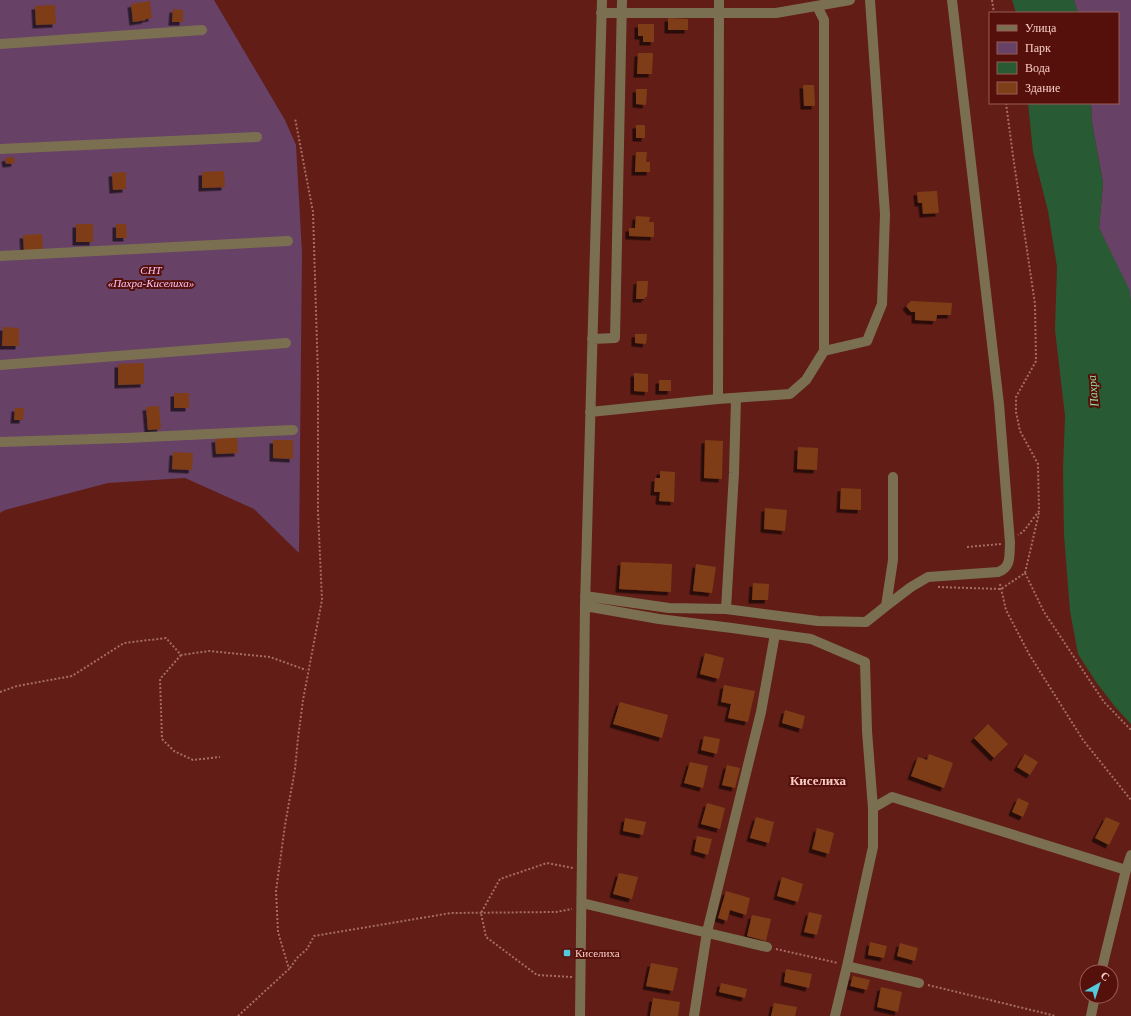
<svg xmlns="http://www.w3.org/2000/svg" width="1131" height="1016" font-family="Georgia,serif">
<defs>
<filter id="shadow"><feDropShadow dx="-3.5" dy="3.5" stdDeviation="0" flood-color="#0009"/></filter>
</defs>
<rect width="100%" height="100%" fill="#611d16"/>
<path fill="#684166" d="M0 0H214L285 120 296 145 302 253 299 553 254 509 185 478 108 483 5 510 0 513Z
M1074 0H1131V305L1129 291 1099 228 1103 183 1092 123 1091 103H1118V13H1078Z"/>
<path fill="#285b33" d="M1012 0H1074L1078 13H1016Z
M1028 103H1091L1092 123 1103 183 1099 228 1130 291 1131 305V724L1116 708 1096 682 1078 654 1070 611 1064 535 1063 469 1065 416 1055 330 1057 267 1048 211 1033 152Z"/>
<path fill="#7e3e17" filter="url(#shadow)" d="M150 1 152 18 145 19 146 20 133 22 131 4Z
M55 5 56 24 36 25 35 6Z
M173 9 183 10V22H172Z
M668 18 688 19V30H668Z
M638 24H654V42H643V36H638Z
M638 53H653L652 74H637Z
M803 85H814L815 106H804Z
M636 89H647L646 105 636 104Z
M636 125H645V138H636Z
M636 152H647L646 162H650V172H635Z
M14 157 15 163 6 164 5 158Z
M224 171 225 187 202 188V172Z
M126 172V189L113 190 112 173Z
M937 191 939 213 923 214 922 203H918L917 192Z
M636 216 650 217 649 222H654V237L629 236V228H635Z
M76 224H93V242H76Z
M116 224H126L127 238H116Z
M42 234 43 251 24 252 23 235Z
M637 281H648L647 297H645V299H636Z
M911 301 952 303 951 315H937L936 321 915 320V312H911L906 306Z
M3 327 19 328V346H2Z
M635 334H647L646 344 635 343Z
M144 363V384L118 385V364Z
M634 373 648 374V392L634 391Z
M659 380H671V391H659Z
M174 393H189V408H174Z
M159 406 161 429 148 430 146 407Z
M15 408H24L23 420H14Z
M237 437 238 453 216 454 215 439Z
M273 440H293V459L273 458Z
M705 440 723 441 722 479 704 478Z
M798 447 818 448 817 470 797 469Z
M173 452 193 453 192 470 172 469Z
M660 471 675 472 674 502 659 501 660 492H654L655 478H660Z
M841 488 861 489V510L840 509Z
M765 508 787 510 785 531 764 529Z
M621 562 672 564 671 592 619 589Z
M696 564 716 567 712 593 693 591Z
M753 583 769 584 768 600H752Z
M705 653 724 658 719 679 700 674Z
M724 685 755 691 748 722 728 718 731 704 721 702Z
M620 702 668 715 662 738 613 724Z
M785 710 805 716 802 729 782 723Z
M988 724 1008 744 994 758 974 738Z
M704 736 720 739 717 754 701 750Z
M929 754 953 763 944 788 911 776 918 757 927 760Z
M1025 754 1038 762 1030 775 1017 767Z
M690 762 708 766 703 788 684 783Z
M727 765 740 768 735 788 722 785Z
M1018 798 1029 803 1023 817 1012 812Z
M707 803 725 808 720 829 701 824Z
M756 817 774 822 769 843 750 838Z
M1106 817 1120 823 1109 845 1095 838Z
M625 818 646 822 643 835 623 831Z
M817 828 834 833 829 854 812 849Z
M697 836 712 839 708 855 694 851Z
M619 873 638 877 632 899 613 894Z
M782 877 803 884 798 902 777 896Z
M726 891 750 898 746 915 730 910 727 921 718 918Z
M809 912 822 915 817 935 804 932Z
M752 915 771 919 766 941 747 936Z
M870 942 887 946 884 958 868 955Z
M900 943 918 948 915 961 897 956Z
M651 963 678 968 673 991 646 986Z
M786 969 812 974 809 988 784 982Z
M853 976 870 980 867 990 850 986Z
M721 983 747 989 745 998 719 992Z
M881 987 902 992 898 1012 877 1007Z
M653 998 680 1002 678 1016H650Z
M774 1003 797 1007 795 1016H771Z"/>
<g fill="none" stroke-linecap="round" stroke-linejoin="round">
<path stroke="#a66d66" stroke-width="2" stroke-dasharray="2 2" stroke-linecap="butt" d="M992 0 994 13
M1006 103 1013 156 1035 304 1036 361 1016 397V412L1020 431 1038 464 1039 511 1023 532 1018 535
M967 547 1001 544
M1025 573 1044 612 1104 702 1131 730
M1000 584 1006 610 1029 654 1083 740 1131 800
M938 587 1001 589 1025 573 1039 513
M181 655 160 679 162 739 174 751 193 760 220 757
M0 692 17 686 72 676 124 643 166 638 181 655 209 651 270 657 306 670
M776 949 838 963
M290 968 297 958 307 949 314 936 451 913 556 912 572 909
M572 977 537 975 486 937 481 913 500 879 547 863 573 868
M928 985 1056 1016
M238 1016 289 969 278 932 276 891 285 825 295 769 298 738 303 700 322 600 318 512V377L313 212 295 118"/>
<path stroke="#7b6f52" stroke-width="10" d="M601 13H776L850 0
M0 44 202 30
M0 149 257 137
M0 256 288 241
M592 339 615 338 622 0
M824 351 867 341 882 304 885 214 870 0
M0 365 286 343
M718 399 790 394 806 380 824 351V20L817 6
M590 412 718 399 719 0
M0 442 126 438 293 430
M585 596 669 608 726 609 818 621 866 622 886 606 893 560V477
M585 606 659 619 732 628 811 639 865 662 867 731 873 808V847L847 966 835 1016
M886 606 911 587 928 577 998 572C1012 567 1009 555 1010 543L999 404 952 0
M726 609 734 473 736 398
M873 808 892 797 1126 870
M582 903 767 947
M847 966 919 983
M1101 972 1126 870 1131 855
M580 1016 585 606 602 0
M694 1016 707 932 761 712 775 634
M1091 1016 1095 996"/>
</g>
<rect fill="#54cadc" stroke="#55100b" stroke-width="1.5" x="563" y="949" width="8" height="8" rx="2"/>
<g text-anchor="middle" stroke-width="4" stroke-linejoin="round" paint-order="stroke">
<g font-size="11" font-style="italic" fill="#fbc3f6" stroke="#55100b">
<text x="151" y="274">СНТ<tspan x="151" dy="13">«Пахра-Киселиха»</tspan></text>
</g>
<g font-size="11" fill="#f9cdc6" stroke="#55100b" text-anchor="start">
<text x="575" y="957">Киселиха</text>
</g>
<g font-size="12" font-style="italic" fill="#96e2a3" stroke="#55100b">
<text transform="translate(1093 391) rotate(-95)" y="4">Пахра</text>
</g>
<g font-size="13" font-weight="bold" fill="#f9cdc6" stroke="#55100b">
<text x="818" y="785">Киселиха</text>
</g>
</g>
<rect x="989" y="12" width="130" height="92" fill="#55100b" stroke="#975c56"/>
<rect x="997" y="25" width="20" height="6" fill="#7b6f52" stroke="#975c56"/>
<text x="1025" y="32" font-size="12" fill="#f9cdc6">Улица</text>
<rect x="997" y="42" width="20" height="12" fill="#684166" stroke="#975c56"/>
<text x="1025" y="52" font-size="12" fill="#f9cdc6">Парк</text>
<rect x="997" y="62" width="20" height="12" fill="#285b33" stroke="#975c56"/>
<text x="1025" y="72" font-size="12" fill="#f9cdc6">Вода</text>
<rect x="997" y="82" width="20" height="12" fill="#7e3e17" stroke="#975c56"/>
<text x="1025" y="92" font-size="12" fill="#f9cdc6">Здание</text>
<g transform="translate(1099 984) rotate(39)"><circle r="19" fill="#55100b" stroke="#975c56"/>
<path d="M0-3L7 15L0 10L-7 15Z" fill="#54cadc"/>
<text y="-6" font-size="11" font-weight="bold" text-anchor="middle" fill="#f9cdc6">С</text>
</g>
</svg>
